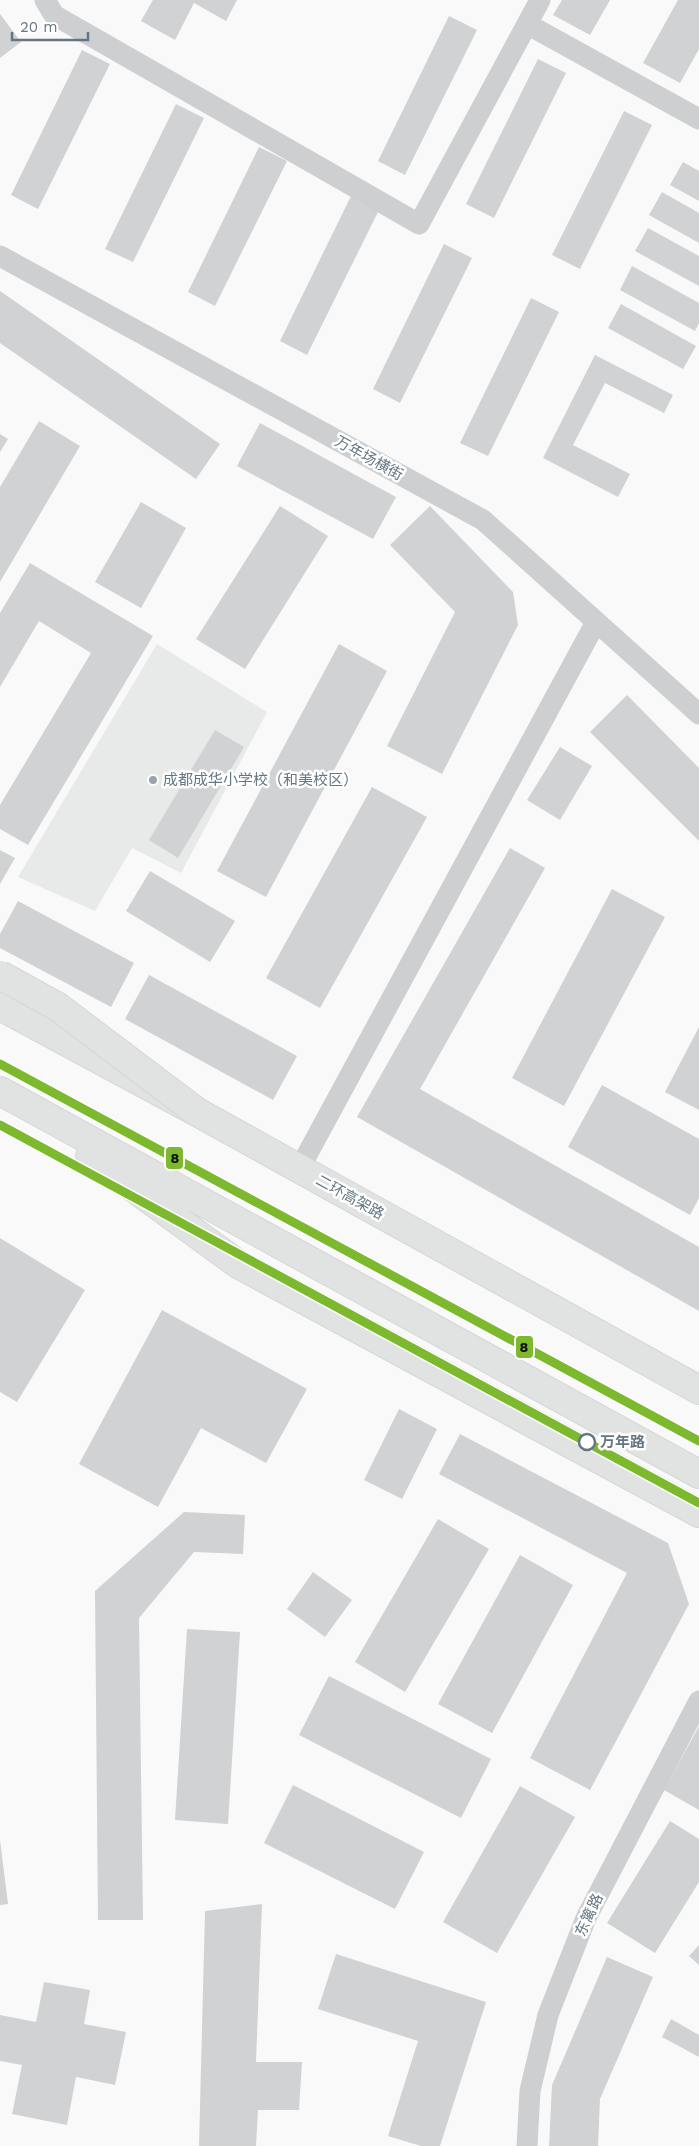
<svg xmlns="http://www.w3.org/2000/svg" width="699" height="2146" font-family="'Work Sans','Noto Sans SC',sans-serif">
<rect width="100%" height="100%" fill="#f9f9f9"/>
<path fill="#e8e9e9" d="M157 644 267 712 181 873 132 848 95 911 18 877Z"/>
<path fill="#d0d2d3" d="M153 0H237L226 21 194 3 175 40 141 21Z
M562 0H610L590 35 553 15Z
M678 0H699V49L680 83 643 63Z
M0 14 21 42 0 58Z
M449 16 477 30 405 175 378 161Z
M82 50 110 64 38 209 11 195Z
M538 59 566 73 494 218 466 204Z
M176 104 204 118 133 262 105 249Z
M624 111 652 125 580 269 552 255Z
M259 147 287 161 215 306 188 292Z
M683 162 699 171V201L670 185Z
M662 192 699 213V243L649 215Z
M351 196 379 210 307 355 280 341Z
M648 228 699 256V286L635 251Z
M444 244 472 258 400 403 373 389Z
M632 266 699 303V323L695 331 620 290Z
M0 291 220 444 196 479 0 343Z
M531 298 559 312 488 456 460 443Z
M621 304 696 346 683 369 608 328Z
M595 355 673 395 664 413 605 383 573 445 630 474 618 497 543 458Z
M39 421 80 446 0 582V487Z
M260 423 396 497 373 539 237 466Z
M0 434 8 439 0 452Z
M141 502 186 528 141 608 95 582Z
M280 506 328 536 245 669 196 639Z
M430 506 513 592 518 625 442 774 387 746 455 612 390 545Z
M30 563 153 636 28 845 0 829V805L91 653 39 621 0 687V613Z
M339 644 387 671 266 897 217 871Z
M627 695 699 768V841L590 732Z
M215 730 244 747 178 858 149 840Z
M560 747 592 766 560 820 527 800Z
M372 787 427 817 320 1008 266 978Z
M510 848 545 868 420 1089 699 1247V1311L357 1117Z
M0 850 15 858 0 884Z
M150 871 235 921 210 962 126 911Z
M612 889 665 917 564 1106 512 1078Z
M18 901 134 963 111 1007 0 948V934Z
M149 975 297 1056 273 1100 125 1019Z
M699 1027V1110L665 1092Z
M602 1085 699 1139V1198L690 1215 568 1147Z
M0 1238 85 1290 17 1402 0 1392Z
M162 1310 307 1389 266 1463 201 1428 158 1507 79 1464Z
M399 1409 437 1429 402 1499 364 1480Z
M460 1434 668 1543 689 1604 590 1790 530 1758 627 1573 439 1474Z
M184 1512 245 1515 243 1554 194 1552 139 1618 143 1920H98L95 1591Z
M438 1519 489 1549 405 1692 355 1662Z
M520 1555 573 1585 492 1733 438 1704Z
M313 1572 352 1600 325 1637 287 1609Z
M187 1629 240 1632 228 1824 175 1820Z
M329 1676 491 1759 461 1818 299 1735Z
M699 1726V1810L664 1790Z
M293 1785 424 1852 395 1909 264 1843Z
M520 1786 575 1817 497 1953 443 1922Z
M670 1821 699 1839V1882L655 1953 607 1923Z
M0 1840 8 1904 0 1905Z
M262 1904 256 2062H302L299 2110H258L256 2146H199L205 1911Z
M699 1945V1965L689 1956Z
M336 1954 486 2002 440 2146H421L388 2136 418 2041 318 2009Z
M607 1957 653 1977 600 2099 598 2146H549L552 2085Z
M44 1982 90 1990 84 2024 126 2032 115 2085 76 2077 67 2125 12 2114 22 2065 0 2061V2015L36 2022Z
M671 2019 699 2035V2057L662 2037Z"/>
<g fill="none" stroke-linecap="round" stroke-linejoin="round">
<g stroke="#d5d6d6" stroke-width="30">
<path id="trunk" d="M0 1006 197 1112 699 1390
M0 1091 699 1474
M90 1156 238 1264 699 1513"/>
</g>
<path stroke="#cecfd0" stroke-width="21" d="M45 0 54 15 419 224 540 0
M527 24 699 119
M0 256 483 520 699 714
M303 1162 596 622
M527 2146 530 2091 548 2015 586 1918 699 1701"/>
<use href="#trunk" stroke="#e1e2e2" stroke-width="28"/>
<g stroke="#d5d6d6" stroke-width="30" stroke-linecap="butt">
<path id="trunk-bridge" d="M0 975 58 1007 197 1112"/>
</g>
<use href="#trunk-bridge" stroke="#e1e2e2" stroke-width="28"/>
<g stroke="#fff" stroke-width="12">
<path id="metro-1" d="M0 1064 699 1441
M0 1125 699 1503"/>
</g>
<use href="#metro-1" stroke="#7cb92e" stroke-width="9"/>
</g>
<circle fill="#99a4ac" stroke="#fff" stroke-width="2" cx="153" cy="780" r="5"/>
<circle fill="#fff" stroke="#657683" stroke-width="2.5" cx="587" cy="1442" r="8"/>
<g text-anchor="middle" stroke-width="5" stroke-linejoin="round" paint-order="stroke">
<g font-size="15" fill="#657683" stroke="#fff">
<text transform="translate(369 458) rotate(29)" y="5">万年场横街</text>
<text transform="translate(350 1197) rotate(29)" y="5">二环高架路</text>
<text transform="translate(589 1915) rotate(-65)" y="5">东篱路</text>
</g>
<g font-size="15" fill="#657683" stroke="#fff" text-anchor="start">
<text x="163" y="785">成都成华小学校（和美校区）</text>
</g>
<g font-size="15" font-weight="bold" fill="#657683" stroke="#fff" text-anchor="start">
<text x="600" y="1447">万年路</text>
</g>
</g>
<g stroke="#fff" stroke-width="2">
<rect x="165" y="1146" width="19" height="24" rx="5" fill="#7cb92e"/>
<rect x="515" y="1335" width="19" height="24" rx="5" fill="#7cb92e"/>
</g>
<g font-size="14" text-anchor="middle" font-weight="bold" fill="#111">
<text x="175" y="1163">8</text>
<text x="524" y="1352">8</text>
</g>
<path d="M12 32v8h76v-8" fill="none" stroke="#657683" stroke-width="2.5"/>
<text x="20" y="32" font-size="15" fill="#657683" stroke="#ffffff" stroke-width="4" paint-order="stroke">20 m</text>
</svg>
